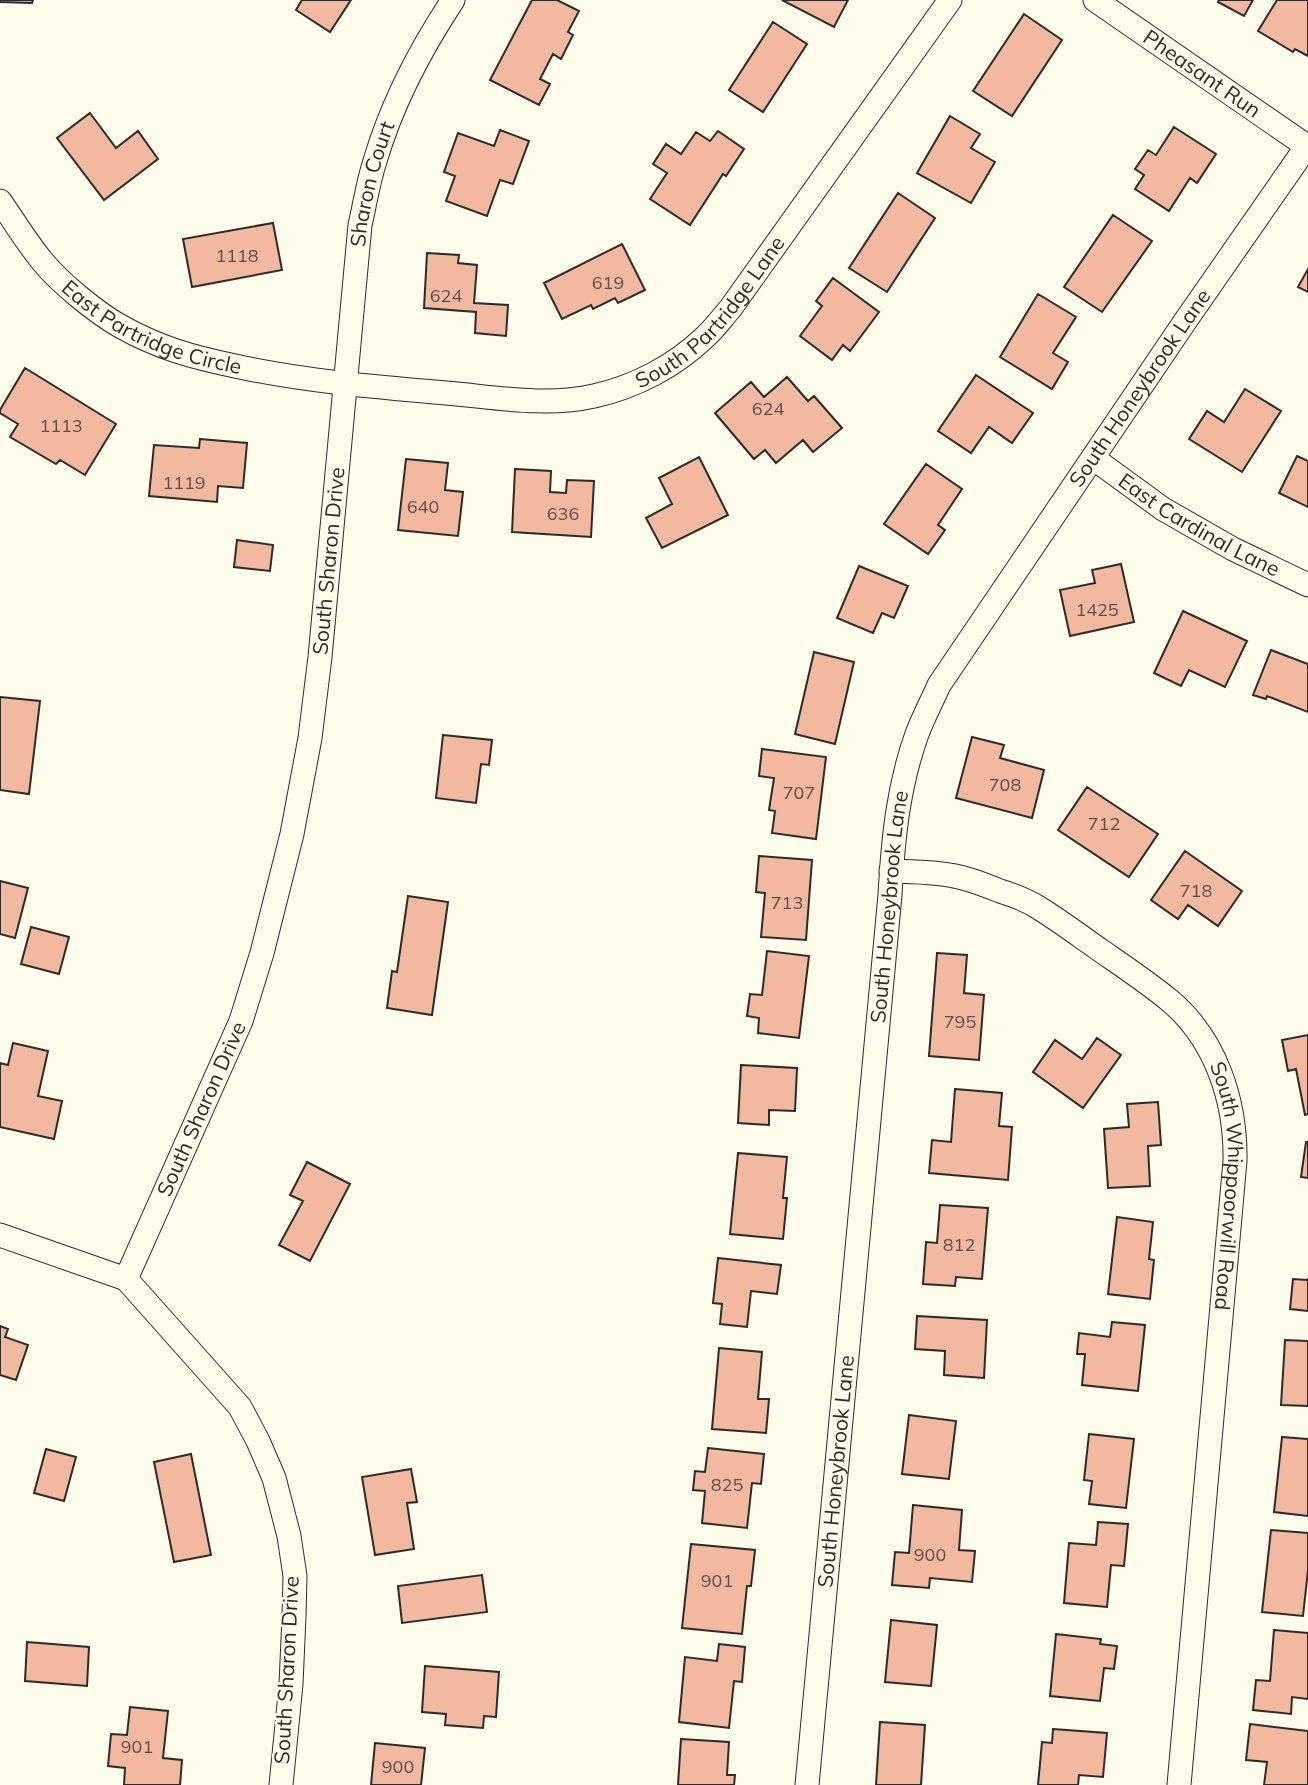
<svg xmlns="http://www.w3.org/2000/svg" width="1308" height="1785" font-family="Mulish,sans-serif">
<rect width="100%" height="100%" fill="#fdfbea"/>
<path fill="#f2b8a0" stroke="#2b2b2b" stroke-width="2" d="M0 0H33L32 3 0 2Z
M302 0H351L330 32 296 10Z
M532 0H557L579 11 568 32 573 35 561 59 553 54 540 79 550 84 539 105 490 80Z
M782 0H848L834 27Z
M1219 0H1253L1244 16 1218 2Z
M1277 0H1308V56L1295 49 1293 52 1258 31Z
M1024 14 1062 40 1012 116 973 91Z
M773 22 807 44 763 112 729 90Z
M90 113 116 148 138 131 158 159 104 200 57 138Z
M950 116 980 134 971 148 995 162 971 203 917 173Z
M1174 127 1216 154 1197 183 1190 178 1169 211 1135 189 1144 175 1135 169 1148 150 1156 155Z
M500 130 529 141 513 184 500 180 487 216 446 201 455 176 444 172 458 133 494 146Z
M718 131 744 149 726 176 723 174 690 225 650 199 667 173 653 164 666 144 681 154 696 132 710 141Z
M898 193 935 218 887 292 849 268Z
M1113 215 1152 241 1102 312 1064 287Z
M273 223 282 270 192 287 183 239Z
M622 244 645 290 618 303 615 298 593 309 591 305 562 319 544 283Z
M427 253 459 255 458 263 477 265 474 303 508 305 506 336 475 333 476 312 424 308Z
M1308 269V292L1298 287Z
M833 278 879 312 850 351 843 345 832 360 800 336 822 306 816 301Z
M1038 294 1076 317 1053 353 1068 362 1052 389 1000 357Z
M25 368 116 424 85 475 60 460 56 464 10 437 18 424 0 413V410Z
M976 375 1033 413 1012 443 989 427 971 453 938 431Z
M787 377 808 401 814 396 842 428 813 452 803 440 776 463 765 450 754 459 715 413 751 382 764 397Z
M1245 389 1281 411 1242 472 1189 439 1207 411 1224 422Z
M200 439 247 443 243 488 218 486 217 502 149 496 154 445 199 448Z
M1297 456 1308 461V507L1279 493Z
M699 457 728 515 662 548 646 518 672 504 659 478Z
M406 459 448 463 445 490 463 492 458 536 398 530Z
M926 464 962 489 938 525 945 530 928 554 884 524Z
M515 469 551 471 550 492 566 493 567 480 594 481 591 537 512 532Z
M237 540 273 545 270 571 234 567Z
M1121 564 1134 622 1070 636 1060 590 1095 583 1092 570Z
M859 566 908 586 894 618 882 613 873 633 837 618Z
M1183 611 1247 641 1225 687 1189 670 1181 686 1154 673Z
M1271 650 1308 664V712L1267 696 1266 699 1253 695Z
M814 652 854 662 835 744 795 734Z
M0 697 40 701 29 794 0 790Z
M443 735 492 740 489 765 481 764 476 803 436 798Z
M972 737 1004 745 1000 758 1044 770 1032 818 956 798Z
M762 749 826 757 816 839 772 833 775 811 769 810 774 778 759 776Z
M1087 787 1158 834 1129 877 1058 830Z
M1185 851 1242 891 1218 926 1188 905 1178 919 1151 900Z
M759 856 812 860 806 940 761 937 765 893 756 892Z
M0 881 28 888 15 938 0 934Z
M408 896 448 902 432 1015 387 1008 392 971 397 972Z
M31 927 69 937 59 974 21 964Z
M767 951 809 956 799 1038 758 1033 759 1018 747 1016 750 994 762 995Z
M937 953 967 955 964 993 984 995 979 1060 929 1056Z
M1308 1035V1114L1305 1115 1296 1069 1288 1071 1282 1040Z
M1097 1038 1121 1055 1083 1108 1033 1072 1055 1040 1082 1059Z
M13 1043 48 1051 38 1096 62 1101 54 1139 0 1127V1063L8 1065Z
M741 1065 797 1068 795 1111 769 1110V1125L738 1123Z
M955 1089 1002 1093 999 1126 1012 1127 1008 1180 929 1173 932 1140 951 1142Z
M1158 1102 1161 1145 1148 1146 1150 1186 1108 1188 1104 1129 1129 1127 1127 1104Z
M1306 1142H1308V1178L1301 1177Z
M738 1153 787 1157 783 1198H787L783 1239 730 1234Z
M307 1162 350 1184 310 1261 279 1245 303 1201 290 1195Z
M940 1205 988 1208 982 1279 956 1277 955 1286 923 1284 926 1242 937 1243Z
M1117 1217 1153 1222 1149 1259 1154 1260 1150 1299 1108 1294Z
M718 1258 781 1265 777 1294 751 1291 747 1327 720 1324 722 1304 713 1303Z
M1308 1278V1311L1290 1309 1293 1279 1308 1280Z
M917 1316 987 1320 984 1378 944 1375 945 1351 915 1349Z
M1112 1322 1145 1325 1138 1391 1082 1385 1085 1354H1077L1079 1333 1110 1337Z
M0 1326 8 1329 5 1337 28 1345 16 1380 0 1375Z
M1285 1340 1308 1341V1406L1281 1405Z
M719 1348 762 1352 758 1399H769L766 1433 712 1429Z
M909 1415 956 1421 949 1479 902 1474Z
M1089 1434 1134 1439 1126 1508 1089 1504 1092 1481 1084 1480Z
M1282 1437 1308 1439V1516L1274 1512Z
M708 1448 764 1454 761 1484 752 1483 747 1528 702 1523 705 1491 693 1490 695 1471 705 1472Z
M46 1449 76 1457 64 1501 34 1493Z
M191 1454 211 1555 174 1562 154 1462Z
M411 1469 417 1502 407 1503 414 1549 375 1555 362 1477Z
M913 1505 962 1510 959 1550 975 1551 972 1582 930 1578 929 1588 892 1585 895 1552 909 1553Z
M1098 1522 1128 1524 1124 1566 1111 1565 1107 1607 1064 1603 1069 1543 1096 1545Z
M1271 1530 1308 1533V1570L1303 1616 1262 1612Z
M691 1544 755 1550 751 1586H747L742 1634 682 1628Z
M482 1575 487 1612 402 1623 398 1586Z
M891 1620 937 1625 931 1686 885 1682Z
M1274 1630 1308 1633V1699L1292 1697 1291 1714 1253 1710 1256 1680 1270 1681Z
M1056 1634 1101 1639 1100 1644 1117 1646 1114 1669 1104 1668 1100 1701 1050 1696Z
M27 1642 89 1647 87 1686 25 1681Z
M719 1644 745 1647 742 1682 734 1681 729 1728 679 1722 685 1657 717 1661Z
M425 1666 499 1672 496 1717 484 1716 483 1728 445 1725 446 1714 422 1712Z
M130 1707 168 1711 163 1758 182 1760 180 1785H124L125 1768 108 1766 111 1734 127 1735Z
M880 1722 925 1725 921 1785H876Z
M1250 1724 1308 1731V1785H1264L1267 1762 1246 1760Z
M1053 1729 1107 1733 1103 1777 1079 1775 1078 1785H1038L1042 1742 1052 1743Z
M681 1739 729 1742 727 1775H735L734 1785H678Z
M375 1743 425 1748 421 1785H371Z"/>
<g fill="none" stroke-linecap="round" stroke-linejoin="round">
<g stroke="#2b2b2b" stroke-width="25">
<g id="street">
<path id="s1" d="M1095 0 1308 147"/>
<path id="s2" d="M0 201C14 221 27 243 43 262 60 283 97 313 120 326 159 348 192 357 235 366 304 381 375 387 446 393 494 397 546 407 594 396 635 387 675 366 705 337 714 329 722 318 730 309L950 0"/>
<path id="s3" d="M1093 458 1163 509 1233 549 1308 585"/>
<path id="s4" d="M891 871C917 872 945 872 970 880 980 883 990 887 1000 891 1013 895 1027 900 1039 908 1060 921 1080 936 1100 950 1123 966 1147 982 1169 1000 1216 1039 1236 1101 1235 1161L1179 1785"/>
<path d="M0 1235 126 1279 240 1407 258 1441 274 1478 289 1536 295 1576 294 1617 291 1684 281 1785"/>
<path id="s5" d="M126 1279 241 1021 262 953 292 834 310 738 320 657 360 225C365 204 368 182 375 161 392 103 420 50 453 0"/>
<path id="s6" d="M807 1785 890 895C893 839 898 787 917 734 923 718 932 701 939 685L1186 320 1307 146"/>
</g>
</g>
<use href="#street" stroke="#fdfbea" stroke-width="23"/>
</g>
<g text-anchor="middle" stroke-width="5" stroke-linejoin="round" paint-order="stroke">
<g font-size="18" fill="#5d4e48">
<text x="237" y="262">1118</text>
<text x="608" y="289">619</text>
<text x="446" y="302">624</text>
<text x="768" y="415">624</text>
<text x="61" y="432">1113</text>
<text x="184" y="489">1119</text>
<text x="423" y="513">640</text>
<text x="563" y="520">636</text>
<text x="1097" y="616">1425</text>
<text x="1005" y="791">708</text>
<text x="799" y="799">707</text>
<text x="1104" y="830">712</text>
<text x="1196" y="897">718</text>
<text x="787" y="909">713</text>
<text x="960" y="1028">795</text>
<text x="959" y="1251">812</text>
<text x="727" y="1491">825</text>
<text x="930" y="1561">900</text>
<text x="717" y="1587">901</text>
<text x="137" y="1753">901</text>
<text x="398" y="1773">900</text>
</g>
<g font-size="21" fill="#2b2b2b" stroke="#fdfbea">
<text dy="7" stroke="none"><textPath href="#s1" startOffset="130">Pheasant Run</textPath></text>
<text dy="7" stroke="none"><textPath href="#s5" startOffset="1132">Sharon Court</textPath></text>
<text dy="7" stroke="none"><textPath href="#s2" startOffset="807">South Partridge Lane</textPath></text>
<text dy="7" stroke="none"><textPath href="#s2" startOffset="205">East Partridge Circle</textPath></text>
<text dy="7" stroke="none"><textPath href="#s6" startOffset="1470">South Honeybrook Lane</textPath></text>
<text dy="7" stroke="none"><textPath href="#s3" startOffset="126">East Cardinal Lane</textPath></text>
<text dy="7" stroke="none"><textPath href="#s5" startOffset="752">South Sharon Drive</textPath></text>
<text dy="7" stroke="none"><textPath href="#s6" startOffset="882">South Honeybrook Lane</textPath></text>
<text dy="7" stroke="none"><textPath href="#s5" startOffset="186">South Sharon Drive</textPath></text>
<text dy="7" stroke="none"><textPath href="#s4" startOffset="518">South Whippoorwill Road</textPath></text>
<text dy="7" stroke="none"><textPath href="#s6" startOffset="315">South Honeybrook Lane</textPath></text>
<text transform="translate(287 1670) rotate(-87)" y="7">South Sharon Drive</text>
</g>
</g>
</svg>
